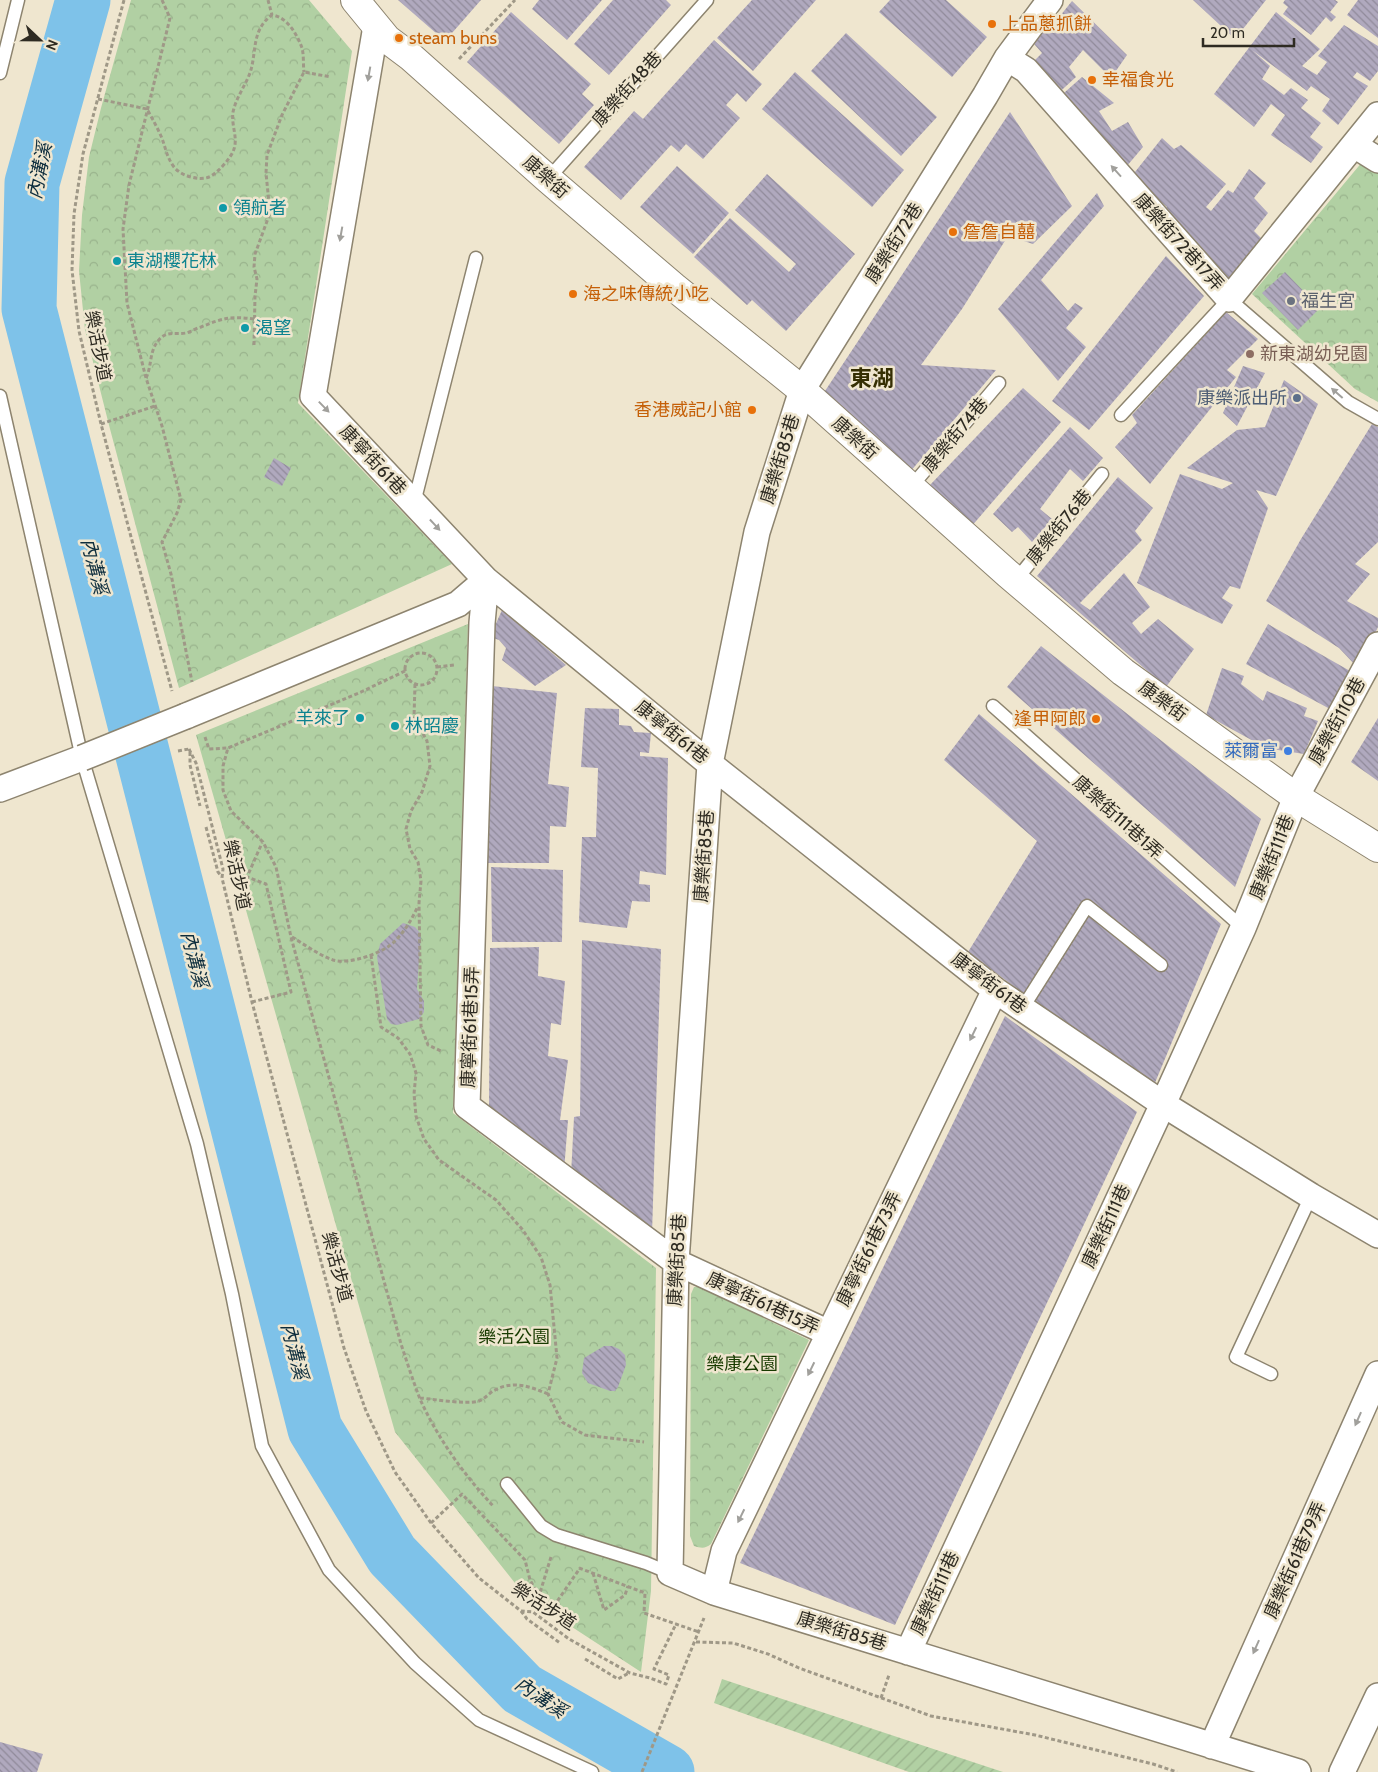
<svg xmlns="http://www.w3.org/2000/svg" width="1378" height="1772" font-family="Cabin,'Noto Sans TC',sans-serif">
<defs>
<pattern id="park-crowns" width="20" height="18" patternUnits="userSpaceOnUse" patternTransform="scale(1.25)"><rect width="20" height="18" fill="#b1d0a3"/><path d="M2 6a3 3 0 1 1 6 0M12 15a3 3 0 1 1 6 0" fill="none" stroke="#99b38c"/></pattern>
<pattern id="garden-furrows" width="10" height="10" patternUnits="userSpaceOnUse" patternTransform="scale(1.25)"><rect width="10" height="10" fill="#b1d0a3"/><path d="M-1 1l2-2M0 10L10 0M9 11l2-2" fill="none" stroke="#99b38c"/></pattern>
<pattern id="building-back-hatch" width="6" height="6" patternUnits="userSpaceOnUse" patternTransform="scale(1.25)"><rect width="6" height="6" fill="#b0a9be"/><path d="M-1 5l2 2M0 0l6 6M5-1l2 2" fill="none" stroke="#908a9a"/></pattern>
</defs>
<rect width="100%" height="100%" fill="#efe6cf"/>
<path fill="url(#park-crowns)" d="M131 0H309L352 51 298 403 452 564 179 688 110 429 85 330 79 271 82 215 89 157 101 108Z
M1363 161 1378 170V402L1355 389 1252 294Z
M468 624 453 1113 656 1268 651 1591 641 1672 526 1597 395 1432 196 735Z
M694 1287H700L809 1340 711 1544C705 1549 701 1548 694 1546L690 1536 691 1294Z"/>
<path fill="url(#garden-furrows)" d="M722 1679 1003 1772H909L714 1703Z"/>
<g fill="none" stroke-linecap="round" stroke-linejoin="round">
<path stroke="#7ec2e9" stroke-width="55" d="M83 0 32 183 29 309 315 1429 392 1555 522 1689 667 1772"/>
</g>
<path fill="url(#building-back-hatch)" d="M398 0H481L445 41Z
M539 0H602L567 40 532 9Z
M613 0H666L671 5 609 75 574 44Z
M752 0H816L753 71 717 38Z
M890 0H946L987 37 952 77 879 12Z
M1193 0H1266L1235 39Z
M1285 0H1335L1338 2 1330 12 1336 17 1331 22 1326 17 1311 35 1283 14 1288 7 1283 3Z
M1358 0H1378V38L1347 15Z
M1072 1 1127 55 1111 78 1083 50 1069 67 1076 77 1053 98 1031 64 1042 53 1028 37 1039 22 1048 31Z
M511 12 591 84 582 94 594 105 559 144 467 62Z
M1276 12 1320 49 1302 66 1317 75 1327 62 1318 56 1344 25 1378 46V71L1370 81 1357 72 1353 77 1368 86 1338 125 1322 111 1330 99 1311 86 1307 91 1252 50 1270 66 1262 79 1284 95 1291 88 1308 100 1301 108 1321 123 1310 137 1323 147 1311 163 1271 135 1285 115 1271 104 1254 127 1214 94Z
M846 33 937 117 901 156 811 71Z
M714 40 762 84 746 102 737 93 726 105 740 118 703 159 686 144 679 152 671 145 621 200 584 167 634 111 643 119Z
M795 72 904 170 872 207 762 109Z
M1082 77 1114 103 1099 111 1112 131 1128 122 1143 147 1121 173 1056 100Z
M1010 112 1072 206 1033 244 1008 236 962 309 921 365 996 370 910 472 821 397Z
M1162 138 1174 149 1181 145 1226 184 1206 207 1211 211 1228 190 1233 193 1249 169 1266 183 1254 198 1268 213 1254 231 1264 241 1229 279 1186 230 1180 238 1160 213 1167 207 1160 201 1156 205 1131 177Z
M677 166 729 213 693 254 640 207Z
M767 174 855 254 786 331 752 300 747 305 694 257 730 218 789 272 796 264 735 210Z
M1097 193 1104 206 1041 280 1068 311 1075 303 1083 308 1066 328 1086 347 1058 381 998 309Z
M1166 256 1204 296 1089 430 1052 401Z
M1285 272 1320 308 1298 330 1262 293Z
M1226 312 1258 339 1227 370 1236 377 1150 484 1115 447 1137 423 1132 415Z
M1243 366 1265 373 1237 426 1223 413Z
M1284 380 1318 404 1276 496 1256 490 1268 508 1240 589 1230 586 1222 598 1233 605 1222 624 1137 583 1180 474 1222 489 1233 483 1187 468 1237 430 1265 427Z
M1023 388 1061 422 971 527 930 485Z
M1372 424 1378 427V542L1355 564 1370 574 1347 601 1378 618V627L1358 668 1339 648 1266 601 1301 539Z
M1070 427 1103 458 1083 481 1070 469 1040 509 1052 519 1032 542 1018 527 1012 532 993 514Z
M274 458 291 468 282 486 264 477Z
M1118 477 1153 508 1135 531 1142 540 1080 603 1090 610 1124 573 1150 607 1132 623 1141 634 1158 619 1194 649 1166 687 1037 576Z
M502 610 566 665 535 686 502 660 506 648 499 640 490 637Z
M1268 624 1350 671 1330 709 1246 664Z
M1041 646 1261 819 1235 887 1007 687Z
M1222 668 1244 676 1241 684 1263 701 1267 691 1307 708 1304 716 1318 721 1304 754 1266 748 1206 715Z
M492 686 557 693 548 784 569 787 566 827 550 826 549 863H487Z
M585 708 619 709V725L631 726 634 732 651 733 649 753 640 752V756L668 758 666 875 640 871 639 884 650 885V902L632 901 627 928 579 922 582 837H596L598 768 581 767Z
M979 714 1221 924 1152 1090 968 952 1037 841 944 760Z
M1378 718V781L1351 762Z
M491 867 563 870 562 942H492Z
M403 923 415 927 421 934 417 989 424 1001V1012L419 1019 397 1025 391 1024 387 1019 377 957 380 944Z
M582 940 661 949 652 1234 571 1175 574 1117 580 1116Z
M539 947 538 976 565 981 561 1025 551 1023 548 1056 568 1060 560 1120H568L564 1171 489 1111 490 948Z
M1005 1016 1137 1112 895 1625 740 1563Z
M604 1346H612L619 1349 625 1355 626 1365 618 1387 615 1391H610L588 1383 582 1373 584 1358Z
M0 1742 43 1754 37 1772H0Z"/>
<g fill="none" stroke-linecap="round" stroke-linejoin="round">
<g stroke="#8d846f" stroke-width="15">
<path id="service" d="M0 73 18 0
M548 179 707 0
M0 396 82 758 197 1144 232 1294 262 1446 329 1570 415 1663 479 1720 592 1772
M1121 415 1229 299 1348 402 1378 419
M911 487 999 383
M414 503 476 258
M1016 580 1102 474
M993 706 1243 928
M1022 1009 1087 906 1161 965
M1271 1374 1236 1357 1311 1196
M507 1484 541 1526 556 1535 646 1563 670 1573"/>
</g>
<g stroke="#8d846f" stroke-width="28">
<path id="minor" d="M1050 0 1007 58 985 96 802 390 757 532 710 764 676 1262 670 1573 714 1592 1298 1772
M376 26 313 396 486 580 710 764 995 990 1163 1104 1311 1196 1378 1235
M1007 58 1026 70 1229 299 1378 115
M1354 145 1378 160
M486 580 482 623 467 1106 676 1262 829 1333
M186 716 458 604 486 580
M0 789 82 758
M714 1592 724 1551 995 990
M908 1652 1163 1104 1243 928 1296 797 1378 645
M1212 1746 1378 1374
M1342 1772 1378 1696"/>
</g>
<g stroke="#8d846f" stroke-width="30">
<path id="tertiary" d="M355 0 387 39 411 57 548 179 674 287 802 390 1008 574 1123 672 1296 797 1378 848"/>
</g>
<path stroke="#9f9887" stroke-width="3" stroke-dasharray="4 2.5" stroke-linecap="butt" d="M124 0 83 154 74 214 72 270 79 331 101 424 172 691
M162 0 170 18 129 185 123 229 127 303 146 378 162 426 181 500 177 513 162 542 171 574 192 682
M268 0 272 15
M459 59 515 0
M98 99 147 109C152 118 157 127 161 136 166 148 166 156 174 167 181 176 199 181 209 177 217 174 232 157 234 149 238 137 231 125 233 112 236 98 245 86 250 73 257 52 251 30 272 15 287 17 297 34 302 48 304 55 303 65 304 72
M254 345 255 296 257 279 254 267 255 254 270 213 266 173 267 155 282 115 304 72 331 77
M146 378C152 366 149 352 158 341 166 330 175 335 186 333 191 332 196 328 201 327 223 318 230 316 254 319
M101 424 155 406
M405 669a16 16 0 1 1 32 0a16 16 0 1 1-32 0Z
M437 667 454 665
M405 671 361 692 228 748 223 766V790L231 811 263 842 276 867 291 937 401 1344C407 1362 413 1381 420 1399 438 1439 465 1476 494 1507
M415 684 414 717 427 741 430 766 422 792 411 811 406 829 410 849 418 862 421 881 419 903 421 1026 428 1045 441 1051
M205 737 209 749 228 748
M189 749 196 763 223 869 222 878 252 1002 344 1348 366 1411 395 1472 431 1523 479 1578 521 1611 533 1612 569 1639 630 1673 650 1678 666 1684 669 1675 654 1669 676 1624
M178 751 189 749
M190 752V765L200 806
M206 827 218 872 222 877
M292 937C305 945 319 955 333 960 349 965 384 953 395 941 405 931 412 919 418 906
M371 955 381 1027 398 1038 410 1054 416 1073 414 1094 416 1116 424 1139 439 1160 496 1200 522 1229 541 1257 550 1285 557 1358 548 1394 562 1422 585 1435 644 1442
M252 1002 291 992 266 884 247 877 262 843
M420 1398C434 1399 466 1405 479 1401 485 1399 490 1392 495 1390 514 1380 531 1387 548 1394
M431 1523 462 1494 525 1560 530 1580 539 1596
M551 1557 539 1596 554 1606 580 1568
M579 1568 645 1593 644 1613 699 1632
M593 1573 604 1610 625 1595 628 1586
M521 1611 527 1619 560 1643
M696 1642 733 1643 768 1654 799 1668 931 1716 1035 1735 1153 1764 1177 1772
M585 1659 618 1679 629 1673
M881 1698 889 1675
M642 1772 704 1618"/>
<use href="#service" stroke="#fff" stroke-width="12"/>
<use href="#minor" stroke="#fff" stroke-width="25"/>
<use href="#tertiary" stroke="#fff" stroke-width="28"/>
<g stroke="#8d846f" stroke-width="28" stroke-linecap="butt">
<path id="minor-bridge" d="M82 758 186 716"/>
</g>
<use href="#minor-bridge" stroke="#fff" stroke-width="25"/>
</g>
<defs><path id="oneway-solid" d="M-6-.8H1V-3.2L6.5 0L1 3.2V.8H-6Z" transform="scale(1.25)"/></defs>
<g fill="#a1a09c">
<use href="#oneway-solid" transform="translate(369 74) rotate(100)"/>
<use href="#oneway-solid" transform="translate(1116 171) rotate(-132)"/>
<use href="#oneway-solid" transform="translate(341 234) rotate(100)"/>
<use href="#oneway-solid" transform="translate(1337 393) rotate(-139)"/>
<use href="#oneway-solid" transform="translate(324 407) rotate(46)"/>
<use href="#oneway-solid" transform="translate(435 525) rotate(47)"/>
<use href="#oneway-solid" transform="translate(973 1034) rotate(116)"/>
<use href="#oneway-solid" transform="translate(811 1369) rotate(116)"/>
<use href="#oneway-solid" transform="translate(1358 1419) rotate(114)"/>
<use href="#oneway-solid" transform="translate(741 1516) rotate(116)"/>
<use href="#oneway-solid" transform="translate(1256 1647) rotate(114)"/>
</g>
<g fill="#e8710a" stroke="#efe6cf" stroke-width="2">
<circle cx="992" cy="24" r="5"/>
<circle cx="399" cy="38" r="5"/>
<circle cx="1092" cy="80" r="5"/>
<circle cx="953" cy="232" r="5"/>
<circle cx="573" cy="294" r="5"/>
<circle cx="752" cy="410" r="5"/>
<circle cx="1096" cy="719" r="5"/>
</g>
<g fill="#0f9aa8" stroke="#efe6cf" stroke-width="2">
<circle cx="223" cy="208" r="5"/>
<circle cx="117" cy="261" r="5"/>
<circle cx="245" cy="328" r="5"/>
<circle cx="360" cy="718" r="5"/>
<circle cx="395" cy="726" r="5"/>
</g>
<circle fill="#6b7280" stroke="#efe6cf" stroke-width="2" cx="1291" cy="301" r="5"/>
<circle fill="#8d6e63" stroke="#efe6cf" stroke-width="2" cx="1250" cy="354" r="5"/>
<circle fill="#5c6f8a" stroke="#efe6cf" stroke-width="2" cx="1297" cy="398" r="5"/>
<circle fill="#3f7fe0" stroke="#efe6cf" stroke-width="2" cx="1288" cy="751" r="5"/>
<g text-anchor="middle" stroke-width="5" stroke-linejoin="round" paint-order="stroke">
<g font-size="18" fill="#c56008" stroke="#efe6cf" text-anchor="start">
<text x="1002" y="30">上品蔥抓餅</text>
<text x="409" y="44">steam buns</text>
<text x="1102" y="86">幸福食光</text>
<text x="963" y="238">詹詹自囍</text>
<text x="583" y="300">海之味傳統小吃</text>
<text x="742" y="416" text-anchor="end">香港威記小館</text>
<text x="1086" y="725" text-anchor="end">逢甲阿郎</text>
</g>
<g font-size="18" fill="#2e2b22" stroke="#efe6cf">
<text transform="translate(627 89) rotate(-48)" y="6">康樂街48巷</text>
<text transform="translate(546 177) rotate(41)" y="6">康樂街</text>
<text transform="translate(1179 242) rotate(48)" y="6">康樂街72巷17弄</text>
<text transform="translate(894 243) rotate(-58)" y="6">康樂街72巷</text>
<text transform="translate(98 346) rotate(79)" y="6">樂活步道</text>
<text transform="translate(955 435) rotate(-50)" y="6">康樂街74巷</text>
<text transform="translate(855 438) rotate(42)" y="6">康樂街</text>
<text transform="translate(780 459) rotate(-73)" y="6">康樂街85巷</text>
<text transform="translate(373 460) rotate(47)" y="6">康寧街61巷</text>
<text transform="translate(1059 527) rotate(-51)" y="6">康樂街76巷</text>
<text transform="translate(1163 701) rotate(36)" y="6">康樂街</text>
<text transform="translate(1337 721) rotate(-61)" y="6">康樂街110巷</text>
<text transform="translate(672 732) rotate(39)" y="6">康寧街61巷</text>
<text transform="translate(1118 817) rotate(42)" y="6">康樂街111巷1弄</text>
<text transform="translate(704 856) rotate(-86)" y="6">康樂街85巷</text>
<text transform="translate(1272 857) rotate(-68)" y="6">康樂街111巷</text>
<text transform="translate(237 875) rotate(78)" y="6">樂活步道</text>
<text transform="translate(989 983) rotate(37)" y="6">康寧街61巷</text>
<text transform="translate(470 1027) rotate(-88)" y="6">康寧街61巷15弄</text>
<text transform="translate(1106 1226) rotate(-65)" y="6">康樂街111巷</text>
<text transform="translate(869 1249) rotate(-64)" y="6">康寧街61巷73弄</text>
<text transform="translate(677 1260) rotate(-87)" y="6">康樂街85巷</text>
<text transform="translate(337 1267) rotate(75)" y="6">樂活步道</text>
<text transform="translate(763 1303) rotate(25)" y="6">康寧街61巷15弄</text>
<text transform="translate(1295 1560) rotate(-66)" y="6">康樂街61巷79弄</text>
<text transform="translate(935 1593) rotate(-65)" y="6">康樂街111巷</text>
<text transform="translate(544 1606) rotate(33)" y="6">樂活步道</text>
<text transform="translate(842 1631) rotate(17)" y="6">康樂街85巷</text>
</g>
<g font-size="18" fill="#0d838f" stroke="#efe6cf" text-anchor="start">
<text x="233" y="214">領航者</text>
<text x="127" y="267">東湖櫻花林</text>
<text x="255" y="334">渴望</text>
<text x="350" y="724" text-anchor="end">羊來了</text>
<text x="405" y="732">林昭慶</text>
</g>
<g font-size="18" fill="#5b616d" stroke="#efe6cf" text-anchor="start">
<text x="1301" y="307">福生宮</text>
</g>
<g font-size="18" fill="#785e54" stroke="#efe6cf" text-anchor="start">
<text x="1260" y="360">新東湖幼兒園</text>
</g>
<g font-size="18" fill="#4e5e75" stroke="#efe6cf" text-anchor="end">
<text x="1287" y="404">康樂派出所</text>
</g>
<g font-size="18" fill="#366cbe" stroke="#efe6cf" text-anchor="end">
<text x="1278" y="757">萊爾富</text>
</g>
<g font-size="18" fill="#183b00" stroke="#efe6cf">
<text x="514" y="1343">樂活公園</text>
<text x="742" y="1370">樂康公園</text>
</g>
<g font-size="19" font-style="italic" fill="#0d2d3d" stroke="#efe6cf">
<text transform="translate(39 171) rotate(-79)" y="7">內溝溪</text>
<text transform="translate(95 566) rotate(76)" y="7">內溝溪</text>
<text transform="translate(195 959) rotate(76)" y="7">內溝溪</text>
<text transform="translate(295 1351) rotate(76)" y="7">內溝溪</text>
<text transform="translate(541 1697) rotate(34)" y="7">內溝溪</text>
</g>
<g font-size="22" font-weight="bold" fill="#352f03" stroke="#efe6cf">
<text x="872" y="386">東湖</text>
</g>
</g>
<g transform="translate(40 40) rotate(112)" stroke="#efe6cf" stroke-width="4" paint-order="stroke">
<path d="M0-4L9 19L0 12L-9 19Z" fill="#2e2b22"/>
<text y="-8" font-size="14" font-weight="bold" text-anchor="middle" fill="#2e2b22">N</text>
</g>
<path d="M1203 38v8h91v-8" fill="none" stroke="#2e2b22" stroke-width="2.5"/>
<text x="1210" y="38" font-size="15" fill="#2e2b22" stroke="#efe6cf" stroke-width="4" paint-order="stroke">20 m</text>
</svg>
